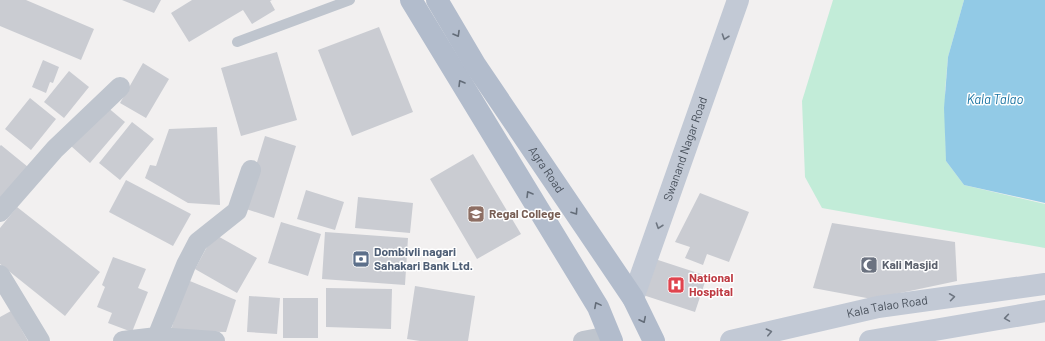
<svg xmlns="http://www.w3.org/2000/svg" width="1045" height="341" font-family="Barlow,sans-serif">
<rect width="100%" height="100%" fill="#f2f0f0"/>
<path fill="#c2ecd8" d="M833 0H964L948 57 945 91 946 161 964 185 1045 204V248L822 208 805 177 802 101Z"/>
<path fill="#92cae6" d="M964 0H1045V203L964 185 946 161 944 108 948 57Z"/>
<path fill="#caccd2" d="M0 0H26L94 29 81 60 0 26Z
M122 0H161L154 13Z
M192 0H272L270 1 275 10 252 24 243 10 189 42 171 13Z
M379 27 413 112 352 136 318 50Z
M277 52 297 120 241 136 221 68Z
M43 60 59 67 53 83 50 82 46 93 32 87Z
M143 63 169 79 146 118 120 103Z
M69 71 89 87 64 118 44 102Z
M30 98 56 119 31 150 5 129Z
M106 106 125 122 90 163 71 146Z
M132 122 154 139 120 180 99 163Z
M217 127 220 205 188 203 145 178 150 165 156 166 169 129Z
M265 136 296 146 274 218 243 208Z
M1 145 28 167 0 202V146Z
M473 154 521 234 477 259 430 179Z
M126 180 191 214 173 246 109 212Z
M306 190 344 202 335 230 297 219Z
M700 193 749 212 729 262 707 254 703 265 685 258 690 247 675 242Z
M358 197 413 203 410 233 355 228Z
M17 207 100 272 65 316 0 264V228Z
M281 222 321 234 308 276 268 263Z
M832 223 955 242 957 281 872 299 813 288Z
M325 232 408 238 405 285 322 279Z
M214 234 257 258 237 293 195 269Z
M113 257 146 269 138 288 148 292 132 332 108 323 112 313 97 307 105 287 102 285Z
M655 259 707 276 695 312 643 295Z
M185 279 236 300 226 332 171 331Z
M415 286 475 296 468 341H420L407 339Z
M326 288 392 289 391 329 326 327Z
M249 296 280 298 277 334 247 332Z
M283 298H318V338H283Z
M11 311 28 341H0V317Z"/>
<g fill="none" stroke-linecap="round" stroke-linejoin="round">
<path stroke="#bfc5ce" stroke-width="10" d="M237 42 350 0"/>
<path stroke="#bfc5ce" stroke-width="20" d="M0 212 55 149 120 87
M0 275 40 341
M157 337 186 265 198 242 237 211 251 170
M123 341 157 337 215 341
M583 341 609 336"/>
<g stroke="#c2c9d5" stroke-width="22">
<path id="s1" d="M633 298 738 0"/>
<path id="s2" d="M731 341 878 307 1045 284"/>
<path d="M870 341 1045 311"/>
</g>
<g stroke="#b2bccc" stroke-width="22">
<path d="M411 0 598 307 612 341"/>
<path id="s3" d="M437 0 476 66 633 298 654 341"/>
</g>
</g>
<defs><path id="oneway-chevron" d="M-2-3.5L2.5 0L-2 3.5" fill="none" stroke-width="1.6" stroke-linecap="round" stroke-linejoin="round"/></defs>
<g stroke="#636c78">
<use href="#oneway-chevron" transform="translate(457 34) rotate(60)"/>
<use href="#oneway-chevron" transform="translate(461 83) rotate(-121)"/>
<use href="#oneway-chevron" transform="translate(529 194) rotate(-121)"/>
<use href="#oneway-chevron" transform="translate(575 212) rotate(56)"/>
<use href="#oneway-chevron" transform="translate(597 305) rotate(-118)"/>
<use href="#oneway-chevron" transform="translate(643 320) rotate(64)"/>
</g>
<g stroke="#6d7580">
<use href="#oneway-chevron" transform="translate(725 37) rotate(109)"/>
<use href="#oneway-chevron" transform="translate(659 226) rotate(109)"/>
<use href="#oneway-chevron" transform="translate(952 297) rotate(-8)"/>
<use href="#oneway-chevron" transform="translate(1007 318) rotate(171)"/>
<use href="#oneway-chevron" transform="translate(769 332) rotate(-13)"/>
</g>
<defs>
<g id="university-square" transform="scale(0.9)"><rect x="-9" y="-9" width="18" height="18" rx="4" fill="#8d6e63" stroke="#fff"/><path d="M0-5L7-2L0 1L-7-2ZM-4 1L0 2.5L4 1V4Q0 6-4 4Z" fill="#fff"/></g>
<g id="bank-square" transform="scale(0.9)"><rect x="-9" y="-9" width="18" height="18" rx="4" fill="#5c6f8a" stroke="#fff"/><path d="M-6-4H6V4H-6ZM0-2.3a2.3 2.3 0 1 0 0 4.6a2.3 2.3 0 1 0 0-4.6Z" fill="#fff"/></g>
<g id="mosque-square" transform="scale(0.9)"><rect x="-9" y="-9" width="18" height="18" rx="4" fill="#6b7280" stroke="#fff"/><path d="M3.5-4.9A6 6 0 1 0 3.5 4.9A5 5 0 1 1 3.5-4.9Z" fill="#fff"/></g>
<g id="hospital-square" transform="scale(0.9)"><rect x="-9" y="-9" width="18" height="18" rx="4" fill="#e0444e" stroke="#fff"/><path d="M-5-5h3v3.5h4V-5h3V5h-3V1.5h-4V5h-3Z" fill="#fff"/></g>
</defs>
<g fill-rule="evenodd">
<use href="#university-square" x="476" y="214"/>
<use href="#bank-square" x="361" y="259"/>
<use href="#mosque-square" x="869" y="265"/>
<use href="#hospital-square" x="676" y="285"/>
</g>
<g text-anchor="middle" stroke-width="3" stroke-linejoin="round" paint-order="stroke">
<g font-size="12" fill="#49515c" stroke="#fff">
<text dy="4" stroke="none"><textPath href="#s1" startOffset="158">Swanand Nagar Road</textPath></text>
<text dy="4" stroke="none"><textPath href="#s3" startOffset="202">Agra Road</textPath></text>
<text dy="4" stroke="none"><textPath href="#s2" startOffset="160">Kala Talao Road</textPath></text>
</g>
<g font-size="12" font-weight="bold" fill="#785e54" stroke="#fff" text-anchor="start">
<text x="489" y="218">Regal College</text>
</g>
<g font-size="12" font-weight="bold" fill="#4e5e75" stroke="#fff" text-anchor="start">
<text x="374" y="256">Dombivli nagari<tspan x="374" dy="14">Sahakari Bank Ltd.</tspan></text>
</g>
<g font-size="12" font-weight="bold" fill="#5b616d" stroke="#fff" text-anchor="start">
<text x="882" y="269">Kali Masjid</text>
</g>
<g font-size="12" font-weight="bold" fill="#be3a42" stroke="#fff" text-anchor="start">
<text x="689" y="282">National<tspan x="689" dy="14">Hospital</tspan></text>
</g>
<g font-size="13" font-style="italic" fill="#1772a1" stroke="#fff">
<text x="995" y="104">Kala Talao</text>
</g>
</g>
</svg>
